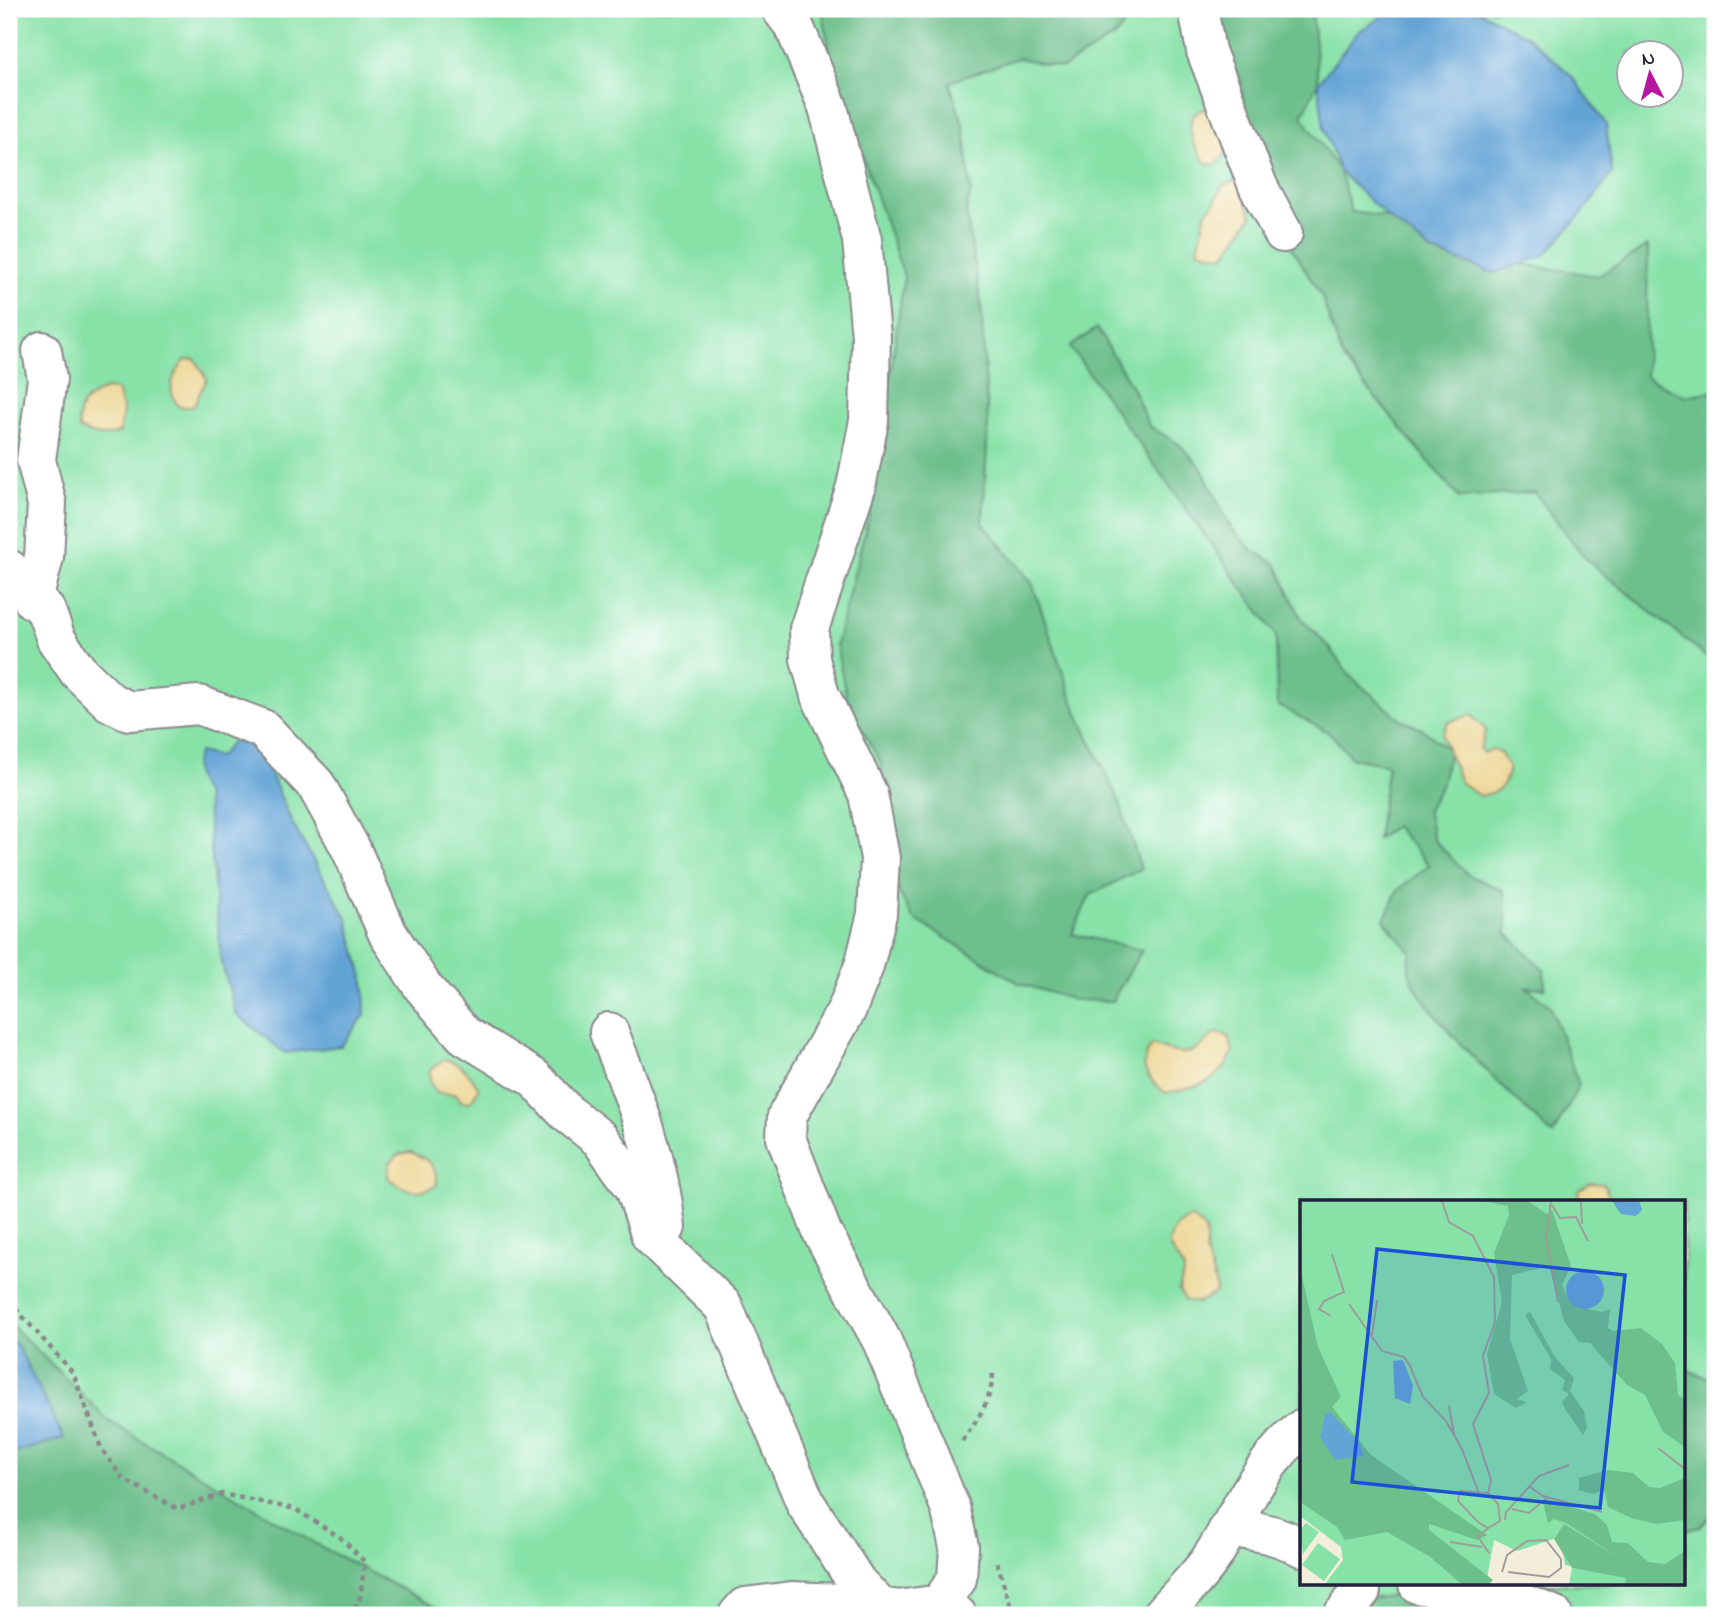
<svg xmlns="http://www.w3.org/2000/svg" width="1724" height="1624" font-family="'Indie Flower',sans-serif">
<rect width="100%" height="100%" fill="#fff"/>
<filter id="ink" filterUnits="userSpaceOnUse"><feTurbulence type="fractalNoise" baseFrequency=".0143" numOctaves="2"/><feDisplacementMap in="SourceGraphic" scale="14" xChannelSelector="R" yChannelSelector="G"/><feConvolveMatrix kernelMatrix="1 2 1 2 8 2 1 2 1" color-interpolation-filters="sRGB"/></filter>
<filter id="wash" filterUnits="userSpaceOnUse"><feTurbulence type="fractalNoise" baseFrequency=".00686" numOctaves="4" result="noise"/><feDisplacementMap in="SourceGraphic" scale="28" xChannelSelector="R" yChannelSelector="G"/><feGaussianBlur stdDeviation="1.57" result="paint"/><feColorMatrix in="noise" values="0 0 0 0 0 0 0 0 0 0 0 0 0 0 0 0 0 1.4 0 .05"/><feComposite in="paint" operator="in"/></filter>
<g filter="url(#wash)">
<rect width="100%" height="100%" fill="#f2eedb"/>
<path fill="#87e2a7" stroke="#548271" stroke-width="2" fill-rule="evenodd" d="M9 9H1715V1615H9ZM1630 52H1672V94H1630ZM1302 1202H1684V1584H1302Z"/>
<path fill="#6dc08c" stroke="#487164" stroke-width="2" d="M822 9H1138L1114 37 1062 68 1018 58 949 82 964 127 971 190 966 212 981 303 988 424 983 523 1032 583 1076 710 1119 801 1141 869 1090 895 1072 934 1142 950 1112 1001 1074 1000 1019 983 913 918 880 858 881 763 848 706 836 644 874 496 904 276 834 74Z
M1205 9H1315L1312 12 1318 83 1302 116 1340 172 1351 212 1387 217 1433 252 1465 263 1521 264 1598 276 1648 246 1646 377 1684 396 1715 391V664L1587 560 1534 492 1459 498 1343 359 1321 295 1270 213 1244 117 1241 82Z
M1097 328 1132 387 1149 426 1179 444 1201 467 1231 528 1251 549 1276 564 1301 618 1331 649 1351 677 1400 719 1422 729 1450 751 1441 786 1427 810 1434 840 1468 875 1504 891 1507 934 1544 970 1545 988 1526 987 1550 1006 1579 1085 1553 1135C1524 1107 1411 1004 1409 969 1408 964 1410 958 1411 953L1384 920 1397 891 1429 865 1395 826 1377 839 1388 765 1352 758 1330 733 1277 705 1276 635 1070 347Z
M9 1323 109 1421 316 1544 450 1615H9Z
M1687 1370 1708 1378 1715 1375V1512L1699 1527 1684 1531V1371Z
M1411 1593 1506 1615H1334L1348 1602Z"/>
<path fill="#eeda9e" stroke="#887e6c" stroke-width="2" d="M1204 109 1217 111C1224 133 1237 151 1214 165L1206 163C1194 148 1179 117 1204 109Z
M1238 180 1252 216 1224 256 1198 250 1206 211 1214 203 1222 186Z
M195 359 207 379 193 407H179C165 388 172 377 185 360Z
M105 389 117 390 123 412 120 432C105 439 93 436 79 429 76 405 85 399 105 389Z
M1471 715 1486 730 1480 749 1483 753 1492 750 1500 752 1509 768C1504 789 1500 792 1479 796L1460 782 1442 735 1448 722Z
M1217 1033 1228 1036 1233 1051C1222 1083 1196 1087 1166 1093 1147 1080 1136 1065 1152 1045 1165 1049 1182 1057 1195 1050 1204 1046 1208 1037 1217 1033Z
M444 1059C459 1062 472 1074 479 1089L470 1102 461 1101 456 1094 437 1093 430 1083V1070Z
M410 1152C428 1159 437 1164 437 1185 418 1196 404 1190 388 1178L389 1164 399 1154Z
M1590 1183 1604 1184 1611 1202H1578L1579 1190Z
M1192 1218C1213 1233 1203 1235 1207 1256 1210 1271 1216 1276 1216 1293L1197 1303 1185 1300 1179 1290 1184 1270 1169 1246C1171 1230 1176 1222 1192 1218Z"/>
<path fill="#63a4d6" stroke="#426388" stroke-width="2" d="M1394 9 1478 10 1528 37 1571 75 1606 124 1612 173 1586 209 1544 256 1494 273 1433 252 1387 217 1340 172 1324 129 1318 83 1358 32Z
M233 741 259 747 293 825 347 918 364 981 365 1015 341 1046 285 1053 236 1014 221 960 206 796C196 781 190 768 199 752L219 757Z
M9 1338 17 1345 64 1438 9 1455Z"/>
</g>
<g filter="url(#ink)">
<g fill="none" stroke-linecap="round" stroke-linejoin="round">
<g stroke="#8a888b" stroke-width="42">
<path id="minor" d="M781 9 794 26 828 107 862 240 871 336 869 421 856 487 809 629 810 659 820 695 868 794 880 858 877 914 864 966 847 1009 787 1116 786 1138 822 1232 882 1341 950 1507 959 1547 957 1579 940 1604
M1198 9 1206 51 1258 186 1283 233
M9 569 46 611 56 639 78 671 110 702 129 711 199 705 263 729 316 785 351 849 388 934 423 987 464 1035 534 1078 567 1113 600 1139 635 1188 651 1236 723 1306 806 1504 857 1583 880 1607
M33 600 44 557 47 504 36 460 47 379 42 351
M609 1032C634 1096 659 1157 666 1227
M1228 1529C1256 1529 1277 1535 1302 1547
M1418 1584 1524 1604 1553 1615
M738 1615 745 1607 792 1601 863 1604 898 1610 940 1604 957 1615
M1162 1615C1178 1596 1198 1578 1212 1557 1241 1512 1259 1463 1302 1429
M1343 1615 1361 1591 1357 1584"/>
</g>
<path stroke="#8a888b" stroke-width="4.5" stroke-dasharray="5 5" stroke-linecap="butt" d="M9 1301 73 1373 101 1448 123 1479 178 1509 222 1494 295 1509 341 1538 365 1562 359 1604 344 1615
M962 1441C978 1419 992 1400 993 1372
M997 1562 1013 1615"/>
<use href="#minor" stroke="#fff" stroke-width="38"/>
</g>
</g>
<g transform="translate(1300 1200)">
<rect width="385" height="385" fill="#f2eedb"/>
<path d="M0 1H385V384H269L272 368 308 374 265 365 259 331 254 339 217 351 194 340 186 384 0 246ZM0 280 130 357 161 384H25L43 360 41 347 0 316ZM6 323 19 332 3 354 0 330ZM18 343 40 359 24 381 2 365Z" fill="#87e2a7"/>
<path d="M183 1H228L247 14 252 10 271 66 262 85 268 99 283 108 302 112 310 109 308 128 313 131 341 128 362 144 375 163 378 195 385 199V247L363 232 345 195 327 185 290 143 279 142 264 121 249 66 212 75 210 139 228 191 217 199 227 202 216 208 194 194 187 154 202 102 194 53 209 15 208 6ZM0 67 18 147 41 197 32 207 71 255 187 335 177 340 129 324V330L193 380 189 384H161L130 357 87 332 45 340 37 327 0 302ZM230 112 255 157 274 178 270 191 284 211 287 228 283 235 265 209 262 202 269 194 262 190 265 180 250 169 251 159 225 115ZM308 270 333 273 349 287 360 288 385 278V320L356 324 331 318 308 307 304 290 293 294 279 290V278ZM246 299 295 314 307 325 312 342 328 343 348 362 365 364 385 351V384H325L326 378 272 368 254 339 264 324 319 358 266 323 254 319 248 323 243 302Z" fill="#6dc08c"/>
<path d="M312 1H339L342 10 336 16 321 14ZM266 90a19 19 0 1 1 38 0a19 19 0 1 1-38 0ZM103 160 113 186 110 204 95 198 93 161ZM30 212 59 242 64 256 35 260 20 237 25 215Z" fill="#63a4d6"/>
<path fill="none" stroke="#9f9c9b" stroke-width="2" d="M142 1 149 22 173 36 194 77 195 122 183 156 189 193 173 224 191 280 188 293M251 1 246 38 258 102M281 1 282 24M252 5 260 18 276 17 288 41M49 104 82 151 104 157 110 166 123 197 146 221 161 247 179 293M31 116 19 109 24 101 44 92 32 54M72 135 77 100M149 206 154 234M358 248 385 269M230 287 243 296 302 312M160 291 188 293 198 304 200 321 188 328 178 322 158 301ZM212 309 229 313 248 297M205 320 206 312 239 276 269 265M188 328 178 337 189 353M150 342 182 347M202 372 207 355 227 341 246 340 261 359V368L249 377 208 372"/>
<path fill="#1d4ed8" fill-opacity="0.15" stroke="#1d4ed8" stroke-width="3.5" d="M77 49 325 75 300 308 52 282Z"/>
<rect width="385" height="385" fill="none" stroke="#22223b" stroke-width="3.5"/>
</g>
<rect width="1724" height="1624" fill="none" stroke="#fff" stroke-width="35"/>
<g transform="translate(1650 74) rotate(354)"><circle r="33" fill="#ffffff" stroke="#a7a7b1" stroke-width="2"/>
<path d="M0-5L12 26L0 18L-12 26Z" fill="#b5179e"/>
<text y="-10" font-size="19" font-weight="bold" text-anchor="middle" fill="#22223b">N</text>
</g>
</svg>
